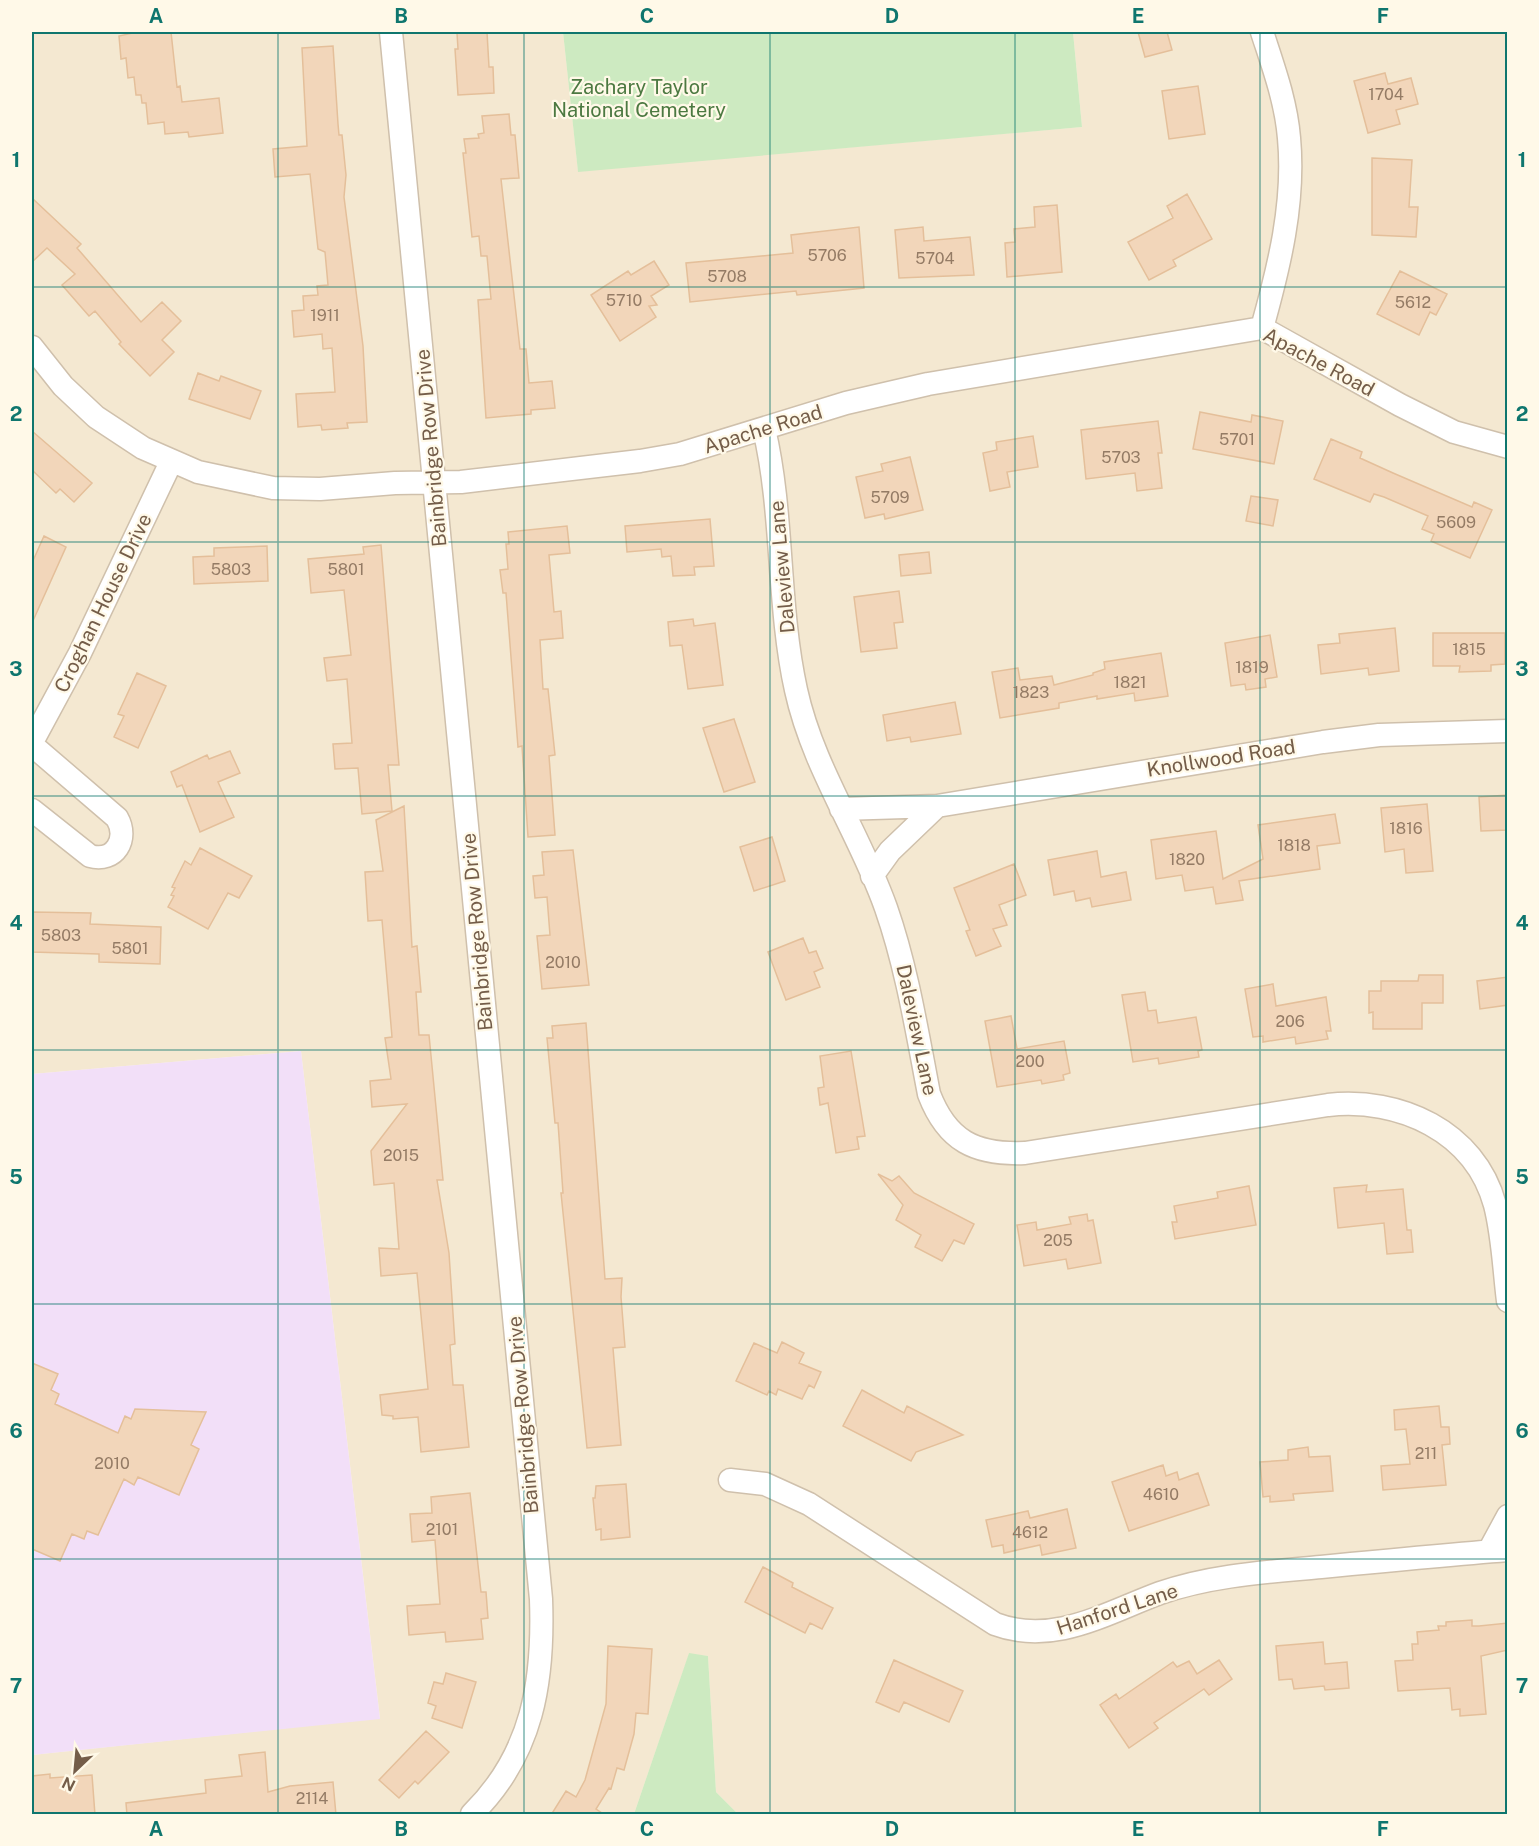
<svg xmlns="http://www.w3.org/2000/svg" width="1539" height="1846" font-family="'Public Sans',sans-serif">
<rect width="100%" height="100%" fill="#fcf5e2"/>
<path fill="#f4e8d1" d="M32 32H563L578 171 1082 127 1073 32H1507V1814H738L716 1792 708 1656 689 1654 634 1814H32V1755L380 1718 301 1051 32 1074Z"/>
<path fill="#f2dff8" d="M301 1051 380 1719 32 1755V1074Z"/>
<path fill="#cdeac1" d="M563 32H1073L1082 127 578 172Z
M689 1653 708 1656 716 1792 738 1814H634Z"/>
<path fill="#f2d6ba" stroke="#e4bf9a" stroke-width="1.5" d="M137 32H171L177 87 180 86 182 102 219 98 223 133 189 137 188 132 165 134 164 122 148 124 146 103H142L141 95H136L134 77 128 78 126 58 121 59 119 36Z
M487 32 489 67H493L494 93 458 95 455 49H458L457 33Z
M1138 32H1167L1172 50 1145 57Z
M333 46 338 124 339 135H342L346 175 344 197 363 346 367 422 347 423 348 428 322 430 321 425 298 427 296 394 335 392 332 348 323 349 322 334 294 337 292 311 304 310 303 296 318 295 317 286 328 285 325 252 318 249 310 174 275 177 273 149 307 146 302 48Z
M1385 73 1388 84 1411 78 1418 104 1396 110 1400 124 1368 133 1354 81Z
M1198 86 1205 134 1169 139 1162 91Z
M509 114 511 135H515L519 178 501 179 520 349H526L529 383 552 381 555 408 531 410V414L486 418 478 300 491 299 487 256H481L479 236 472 237 463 153H466L464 139 479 138 478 134 484 133 482 116Z
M1372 158 1412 160 1409 207H1418L1416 237 1372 235Z
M1187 194 1212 239 1173 260 1176 266 1149 280 1128 242 1173 218 1167 206Z
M32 198 81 244 77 248 141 322 162 302 181 321 162 340 174 352 150 376 119 344 121 342 95 311 89 316 62 285 75 274 47 248 32 262Z
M1057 205 1062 272 1007 277 1005 243 1015 242 1014 229 1035 227 1034 207Z
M859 227 864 288 797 295 796 291 690 302 686 263 793 253 791 235Z
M923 227 924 241 970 237 974 275 899 278 895 230Z
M654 261 669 285 651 296 657 305 649 306 656 317 620 341 591 295 628 271 631 275Z
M1400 271 1447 294 1436 315 1430 312 1419 335 1377 314Z
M198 373 219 381 221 376 261 391 250 419 189 399Z
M1200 412 1251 422 1252 415 1283 421 1274 464 1193 449Z
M1158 421 1162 453H1158L1162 488 1137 491 1135 473 1086 479 1081 430Z
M32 431 92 483 74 502 60 489 56 493 32 470Z
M1033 436 1038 467 1007 472 1010 487 990 491 983 453 997 450 996 442Z
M1331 439 1362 452 1360 458 1393 473 1472 507 1474 502 1492 510 1470 558 1431 541 1434 534 1422 529 1428 516 1384 497 1374 494 1370 502 1314 479Z
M910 457 923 510 885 519 884 514 865 518 856 477 883 471 881 464Z
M1251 496 1278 500 1273 526 1246 521Z
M710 519 714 566 694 567 695 575 673 576 671 556 662 557 661 549 627 552 625 526Z
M567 526 570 553 549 555 554 612 561 611 563 638 540 640 543 689H548L555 755 549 756 555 835 528 837 522 746 518 747 506 593H503L500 570 508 569 506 544H509L508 532Z
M44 536 66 547 32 623V563Z
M381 545 399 765H388L392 811 362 814 358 768 335 769 333 744 352 743 347 679 327 681 324 658 351 655 344 590 311 593 308 559 364 554 363 547Z
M267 546 268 581 194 584 193 557 214 556V548Z
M929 552 931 573 901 576 899 555Z
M899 591 903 622 894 623 897 648 861 652 854 597Z
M693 619 694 626 715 623 723 685 688 689 682 645 670 646 668 622Z
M1395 628 1399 671 1369 675 1368 668 1321 674 1318 645 1340 643 1339 634Z
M1433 633H1505V664L1491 665V671L1459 672 1460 666H1433Z
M1270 635 1277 677 1265 679 1266 687 1246 690 1245 684 1231 686 1225 643Z
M1161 653 1168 696 1135 701 1134 693 1097 699V696L1059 703V708L1000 718 992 672 1018 668 1020 680 1052 676 1054 685 1093 675V673L1105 669 1104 662Z
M137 673 166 686 138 748 114 737 124 716 118 714Z
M955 702 961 734 911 742 910 737 887 741 883 715Z
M734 719 755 782 724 792 703 728Z
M230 751 240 773 218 782 234 817 200 832 182 785 177 787 171 772 207 755 209 759Z
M1508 795V830L1481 831 1479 797Z
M1427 804 1433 871 1406 873 1404 849 1385 852 1381 808Z
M404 806 412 947 417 946 421 992H416L419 1035H429L443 1180H437L449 1253 455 1344 450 1345 453 1385H463L469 1447 421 1452 418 1417 393 1419V1416L382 1415 380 1395 428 1389 417 1273 381 1276 379 1248 399 1249 394 1183 374 1185 371 1151 407 1104 372 1107 370 1081 391 1079 385 1038 392 1037 382 920 368 921 365 872 383 871 376 820Z
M1335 814 1340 843 1317 846 1320 869 1239 881 1243 900 1216 904 1213 887 1185 891 1182 875 1156 879 1151 840 1216 831 1223 879 1263 859 1258 825Z
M772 837 785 881 754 891 740 847Z
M200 848 252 876 239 898 228 893 208 929 168 907 174 896 171 895 175 888 172 887 185 861 191 865Z
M573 850 589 985 542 989 537 936 550 935 547 897 535 898 533 876 544 875 542 852Z
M1097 851 1101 877 1126 872 1131 900 1092 907 1090 898 1076 901 1074 891 1054 895 1048 860Z
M1014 864 1026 895 999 905 1007 925 993 929 1001 946 976 956 966 931 970 930 954 888Z
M32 912 91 913 90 924 161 927 160 964 99 962V954L32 952Z
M803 938 809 953 816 951 823 968 814 972 820 987 786 1000 768 952Z
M1419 975H1443V1003H1422V1029H1373V1012L1369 1013V991H1381V981H1418Z
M1508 977V1005L1480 1009 1477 981Z
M1273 984 1276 1006 1326 997 1331 1031H1326L1328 1039 1296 1044 1295 1037 1263 1042V1036L1253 1037 1245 989Z
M1145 992 1148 1011 1156 1010 1158 1023 1196 1017 1202 1050 1198 1051 1199 1057 1159 1064 1158 1058 1133 1062 1122 995Z
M1011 1016 1017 1049 1064 1041 1070 1073 1063 1075 1064 1080 1042 1084 1041 1080 997 1087 985 1021Z
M586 1023 605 1279 622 1278 621 1297 625 1347 613 1348 621 1445 587 1448 561 1193H563L558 1123H555L547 1038H553L552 1026Z
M851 1051 865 1136 857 1137 859 1149 836 1153 828 1103 820 1105 818 1088 824 1087 820 1056Z
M878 1174 892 1181 899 1176 914 1193 974 1224 964 1244 954 1240 942 1261 915 1247 921 1235 896 1220 903 1205Z
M1367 1185 1366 1192 1403 1189 1407 1230H1411L1413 1252 1387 1254 1384 1223 1338 1228 1334 1188Z
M1249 1186 1256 1225 1175 1239 1172 1222H1177L1174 1206 1218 1198 1217 1192Z
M1087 1214 1088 1221 1093 1220 1101 1263 1068 1269 1066 1259 1024 1266 1017 1225 1036 1222 1037 1230 1071 1224 1069 1217Z
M782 1342 804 1353 799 1363 821 1372 814 1388 809 1385 802 1399 778 1389 776 1395 769 1391 767 1395 736 1381 754 1343 777 1353Z
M32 1363 58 1374 51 1390 59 1394 55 1404 118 1433 125 1416 131 1419 135 1409 206 1412 191 1445 199 1449 179 1495 138 1477 134 1485 124 1479 98 1535 87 1531 84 1539 72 1534 60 1561 32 1549Z
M862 1390 904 1413 907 1406 963 1435 916 1452 911 1461 843 1426Z
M1439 1406 1441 1427H1449L1450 1444 1442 1445 1446 1485 1383 1490 1381 1466 1410 1464 1406 1429 1395 1430 1394 1410Z
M1308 1447 1309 1457 1330 1456 1333 1491 1293 1494 1294 1500 1270 1502V1496L1263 1497 1260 1462 1288 1460V1450Z
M1163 1465 1166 1476 1177 1472 1179 1480 1198 1473 1209 1505 1129 1531 1112 1482Z
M626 1484 630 1537 601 1540V1529L596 1530 593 1498H595L596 1486Z
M470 1493 481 1592H486L488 1618 481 1619 483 1639 446 1642 445 1632 409 1635 407 1606 440 1604 435 1540 412 1542 410 1514 432 1513 431 1497Z
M1067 1509 1076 1548 1042 1555 1040 1545 1004 1553 1003 1545 992 1547 986 1520 1028 1511 1030 1518Z
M763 1567 793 1583 792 1587 833 1608 822 1629 810 1623 805 1633 745 1602Z
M1472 1620V1626H1479L1508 1623V1650L1481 1656 1486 1714 1460 1716V1709L1452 1710 1450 1688 1398 1691 1395 1661 1413 1660 1412 1644H1418L1417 1632 1439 1630 1438 1626H1446V1622Z
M1323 1642 1325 1664 1347 1662 1349 1688 1325 1690 1324 1686 1294 1689 1292 1679 1279 1680 1276 1646Z
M608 1646 652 1649 648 1714 636 1713 634 1734 624 1770 617 1768 611 1789 609 1788 596 1809 605 1815H551L566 1791 576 1797 585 1780 606 1704Z
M894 1660 963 1691 949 1722 904 1702 899 1712 876 1702Z
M1219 1660 1232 1679 1209 1695 1204 1689 1154 1723 1158 1728 1129 1748 1100 1705 1116 1694 1119 1699 1173 1662 1177 1667 1189 1661 1197 1674Z
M446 1673 476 1682 462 1728 432 1718 436 1706 428 1703 434 1682 443 1684Z
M426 1731 449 1752 418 1784 415 1781 399 1798 379 1780Z
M265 1752 268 1792 290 1786 333 1782 336 1815H127L126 1803 206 1793 205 1780 242 1776 239 1755Z
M50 1774V1778L92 1775 95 1815H32V1776Z"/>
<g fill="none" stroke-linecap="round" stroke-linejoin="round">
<g stroke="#cfc0ac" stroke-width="25">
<path id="minor" d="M391 32 541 1599C544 1681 533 1754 472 1814
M1262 328C1279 267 1295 203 1289 138 1286 101 1273 66 1262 32
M32 347 63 386 96 417 143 448 198 472 273 488 320 489 395 483 461 482 640 461 680 454 846 403 928 384 1262 328 1400 405 1454 432 1508 447
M764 429C784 514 777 604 796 690 813 768 860 834 886 908 907 968 917 1032 929 1094 947 1141 975 1155 1025 1153L1328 1105C1399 1097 1475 1131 1495 1205 1503 1236 1504 1269 1508 1301
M32 742 80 653 171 462
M32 745 117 818C129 839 115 863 90 856L32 810
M841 809 937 806 1323 742 1379 735 1508 731
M872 876 890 851 937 806
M730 1480 765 1484 809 1504 995 1624C1053 1646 1106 1613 1160 1593 1212 1575 1267 1572 1321 1567 1383 1561 1445 1555 1508 1550
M1489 1551 1508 1516"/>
</g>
<use href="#minor" stroke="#fff" stroke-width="22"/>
</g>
<path fill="none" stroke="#0f766e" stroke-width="1.5" stroke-opacity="0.55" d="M278 32V1814M524 32V1814M770 32V1814M1015 32V1814M1260 32V1814M32 287H1508M32 542H1508M32 796H1508M32 1050H1508M32 1304H1508M32 1559H1508"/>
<g text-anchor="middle" stroke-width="4.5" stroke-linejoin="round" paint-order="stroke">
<g font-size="16" fill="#947b65">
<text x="1386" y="100">1704</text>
<text x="827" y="261">5706</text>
<text x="935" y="264">5704</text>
<text x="727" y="282">5708</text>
<text x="624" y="306">5710</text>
<text x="1413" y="308">5612</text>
<text x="325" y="321">1911</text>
<text x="1237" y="445">5701</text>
<text x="1121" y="463">5703</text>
<text x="890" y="503">5709</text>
<text x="1456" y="528">5609</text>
<text x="231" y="575">5803</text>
<text x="346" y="575">5801</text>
<text x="1469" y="655">1815</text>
<text x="1252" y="673">1819</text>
<text x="1130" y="688">1821</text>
<text x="1031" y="698">1823</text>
<text x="1406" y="834">1816</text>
<text x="1294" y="851">1818</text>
<text x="1187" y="865">1820</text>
<text x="61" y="941">5803</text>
<text x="130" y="954">5801</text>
<text x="563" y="968">2010</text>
<text x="1290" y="1027">206</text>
<text x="1030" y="1067">200</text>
<text x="401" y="1161">2015</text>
<text x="1058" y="1246">205</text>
<text x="1426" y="1459">211</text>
<text x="112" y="1469">2010</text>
<text x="1161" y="1500">4610</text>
<text x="442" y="1535">2101</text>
<text x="1030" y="1538">4612</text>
<text x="312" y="1804">2114</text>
</g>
<g font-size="20" fill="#4c7941" stroke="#fff9e8">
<text x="639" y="94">Zachary Taylor<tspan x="639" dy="23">National Cemetery</tspan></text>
</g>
<g font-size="20" fill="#745d49" stroke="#fff9e8">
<text transform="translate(1319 362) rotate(28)" y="7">Apache Road</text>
<text transform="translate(763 429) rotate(-17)" y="7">Apache Road</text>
<text transform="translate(431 448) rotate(-95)" y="7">Bainbridge Row Drive</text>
<text transform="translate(782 567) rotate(-95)" y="7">Daleview Lane</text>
<text transform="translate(103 603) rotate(-64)" y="7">Croghan House Drive</text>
<text transform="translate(1221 758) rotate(-9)" y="7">Knollwood Road</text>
<text transform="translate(477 932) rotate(-95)" y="7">Bainbridge Row Drive</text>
<text transform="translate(917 1030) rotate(78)" y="7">Daleview Lane</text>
<text transform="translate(523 1415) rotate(-95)" y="7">Bainbridge Row Drive</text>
<text transform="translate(1117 1609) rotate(-18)" y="7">Hanford Lane</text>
</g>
</g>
<rect width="1539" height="1846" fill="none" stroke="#fff9e8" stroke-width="66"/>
<g transform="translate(75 1771) rotate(206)" stroke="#fff9e8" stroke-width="4.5" paint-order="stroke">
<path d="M0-4.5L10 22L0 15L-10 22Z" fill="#745d49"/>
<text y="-9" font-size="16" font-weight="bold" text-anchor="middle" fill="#745d49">N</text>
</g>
<rect x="33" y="33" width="1473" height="1780" fill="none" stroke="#0f766e" stroke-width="2"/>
<g font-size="20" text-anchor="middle" font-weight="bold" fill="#0f766e">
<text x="156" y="23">A</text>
<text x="401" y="23">B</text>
<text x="647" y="23">C</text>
<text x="892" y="23">D</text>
<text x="1138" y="23">E</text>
<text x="1383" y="23">F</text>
<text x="16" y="167">1</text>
<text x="1522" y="167">1</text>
<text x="16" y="421">2</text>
<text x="1522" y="421">2</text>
<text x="16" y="676">3</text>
<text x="1522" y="676">3</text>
<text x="16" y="930">4</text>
<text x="1522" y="930">4</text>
<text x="16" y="1184">5</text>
<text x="1522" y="1184">5</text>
<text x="16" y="1438">6</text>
<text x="1522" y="1438">6</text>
<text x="16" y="1693">7</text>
<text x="1522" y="1693">7</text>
<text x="156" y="1836">A</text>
<text x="401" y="1836">B</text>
<text x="647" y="1836">C</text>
<text x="892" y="1836">D</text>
<text x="1138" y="1836">E</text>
<text x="1383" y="1836">F</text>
</g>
</svg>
